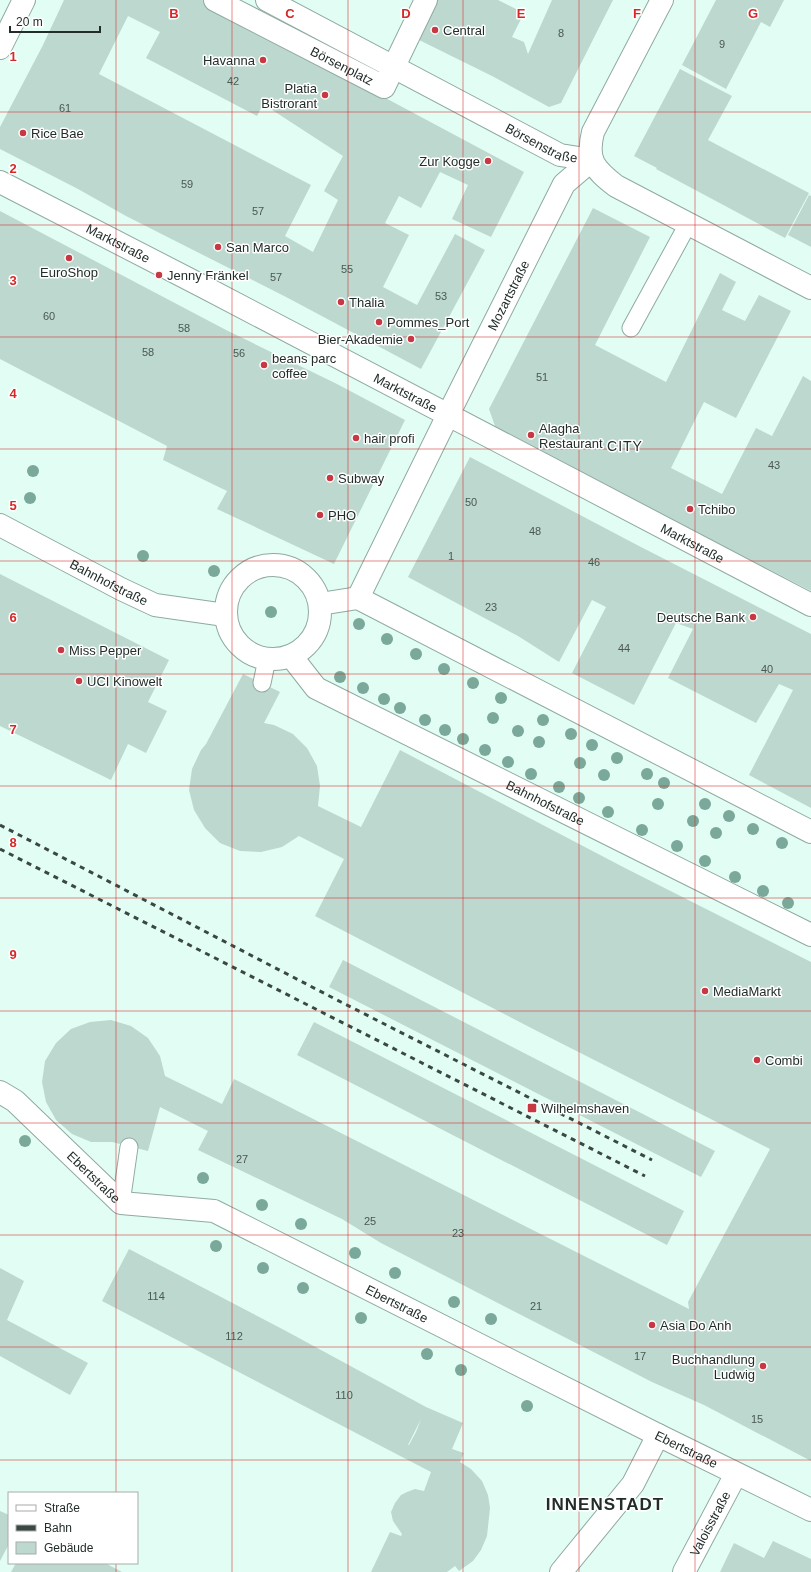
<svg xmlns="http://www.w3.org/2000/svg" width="811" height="1572" font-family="Helvetica,sans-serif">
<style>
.building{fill:#bdd8ce;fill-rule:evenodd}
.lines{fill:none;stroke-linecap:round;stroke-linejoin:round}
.lane-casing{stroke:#8faaa0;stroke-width:19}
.street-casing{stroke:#8faaa0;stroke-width:24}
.lane{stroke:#fff;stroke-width:17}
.street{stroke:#fff;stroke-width:22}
.rail{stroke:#3a4743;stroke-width:3;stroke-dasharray:5 5;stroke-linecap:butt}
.tree{fill:#7aa89a}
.grid{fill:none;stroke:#d62828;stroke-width:1;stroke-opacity:0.55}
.poi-dot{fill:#c83843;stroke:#fff;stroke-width:1.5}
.labels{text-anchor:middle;stroke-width:3;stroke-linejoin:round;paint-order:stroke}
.number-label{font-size:11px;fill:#495852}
.poi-label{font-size:13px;fill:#222d29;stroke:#fff;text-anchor:start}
.street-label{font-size:13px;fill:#222d29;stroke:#fff}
.neighbourhood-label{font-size:14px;letter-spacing:1px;fill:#222d29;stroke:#fff}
.district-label{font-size:17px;font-weight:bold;letter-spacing:1px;fill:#222d29;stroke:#fff}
.grid-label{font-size:13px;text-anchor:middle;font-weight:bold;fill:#d62828;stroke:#fff;stroke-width:3;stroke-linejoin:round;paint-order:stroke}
</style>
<rect width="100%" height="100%" fill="#e2fef4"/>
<!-- building -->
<path class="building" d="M64 0H202L524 172 491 237 452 219 468 185 440 172 421 208 399 196 385 223 409 235 383 287 417 305 455 234 485 250 421 369 288 298 126 216 78 189 0 149V127L43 45ZM128 16 160 32 146 58 257 116 263 104 343 156 324 191 338 200 313 252 285 236 311 185 99 74Z
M429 0H498L524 13 512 37 524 42 528 54 552 0H613L561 103 549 107 492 76 411 36Z
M716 0H784L770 27 761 22 726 89 682 65Z
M680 69 732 96 708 140 809 193 785 238 656 169 657 168 634 156Z
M809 195 811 196V247L788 235Z
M593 208 650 237 595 345 666 382 720 273 736 282 722 310 745 321 759 295 791 311 736 418 704 402 671 468 722 494 756 428 772 436 803 376 811 381V591L496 429 489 409Z
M0 211 228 331 335 383 405 420 334 564 217 509 227 491 163 460 167 446 0 359Z
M470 457 639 546 811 634V808L749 775 793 690 779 684 756 723 668 678 693 629 676 623 634 705 572 673 606 607 592 600 559 662 518 636 408 577Z
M0 574 169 660 148 702 167 711 146 753 128 744 111 780 0 726Z
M243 674 280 692 264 723 274 725 293 734 307 748 317 766 320 786 318 806 361 827 400 750 625 868 811 962V1461L704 1405 652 1382 381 1243 342 1219 198 1150 208 1131 160 1107 148 1151 112 1142H91L72 1134 56 1120 46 1102 42 1082 45 1061 56 1043 71 1029 90 1022 111 1020 131 1026 148 1038 160 1056 165 1076 222 1104 234 1079 689 1309 688 1302 770 1149 537 1031 315 916 344 859 299 836 282 847 261 852 240 851 220 843 205 828 194 810 189 790 192 769 201 750 206 744Z
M343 960 715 1151 701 1177 329 987Z
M314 1022 684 1211 667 1245 297 1055Z
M129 1249 286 1331 426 1407 463 1423 452 1449 464 1453 460 1462 471 1469 482 1481 488 1495 490 1508 487 1536 481 1550 473 1561 459 1571 455 1566 447 1572H371L390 1532 401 1536 402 1534 393 1521 391 1512 395 1503 401 1495 407 1492 415 1489 424 1491 431 1472 102 1301ZM421 1419 416 1432 409 1445H408Z
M0 1268 24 1281 7 1320 88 1363 70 1395 0 1356Z
M0 1511 9 1515V1544L0 1561Z
M773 1541 811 1559V1572H720L734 1543 764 1558Z
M16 1563H105L122 1572H11Z"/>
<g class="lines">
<!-- lane casing -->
<g class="lane-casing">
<path id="lane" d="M631 328 688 224
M262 683 267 659
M121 1203 129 1147"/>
</g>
<!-- street casing -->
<g class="street-casing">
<g id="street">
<path id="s1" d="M215 0 384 87 426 0"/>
<path id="s2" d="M267 0 560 155 592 160"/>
<path d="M662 0 593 132C586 160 594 169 616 186L811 288"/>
<path d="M0 48 24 0"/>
<path id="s3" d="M0 182 204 287 811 605"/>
<path id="s4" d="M0 525 121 589 155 605 225 615"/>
<circle cx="273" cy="612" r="47"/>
<path id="s5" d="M358 598 448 415 564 184 592 160"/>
<path d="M320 604 358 598 811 832"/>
<path id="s6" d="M291 656 316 688 811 935"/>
<path id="s7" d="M0 1092 15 1101 121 1203 214 1211 658 1435 811 1510"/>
<path d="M561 1572 633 1484 658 1435"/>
<path id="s8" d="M684 1572 736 1474"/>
</g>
</g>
<!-- lane -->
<use href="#lane" class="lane"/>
<!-- street -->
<use href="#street" class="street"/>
<!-- rail -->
<path class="rail" d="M0 825 341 1002 652 1160
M0 849 645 1176"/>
</g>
<!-- trees -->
<g class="tree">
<circle cx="33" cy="471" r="6"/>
<circle cx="30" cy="498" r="6"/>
<circle cx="143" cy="556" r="6"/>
<circle cx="214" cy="571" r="6"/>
<circle cx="271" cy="612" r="6"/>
<circle cx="359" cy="624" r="6"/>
<circle cx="387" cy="639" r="6"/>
<circle cx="416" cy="654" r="6"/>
<circle cx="444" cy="669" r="6"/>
<circle cx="340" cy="677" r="6"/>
<circle cx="473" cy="683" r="6"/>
<circle cx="363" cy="688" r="6"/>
<circle cx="501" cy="698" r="6"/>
<circle cx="384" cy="699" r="6"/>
<circle cx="400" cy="708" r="6"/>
<circle cx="493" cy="718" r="6"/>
<circle cx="425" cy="720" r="6"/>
<circle cx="543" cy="720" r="6"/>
<circle cx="445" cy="730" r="6"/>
<circle cx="518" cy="731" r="6"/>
<circle cx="571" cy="734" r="6"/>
<circle cx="463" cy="739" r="6"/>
<circle cx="539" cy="742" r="6"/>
<circle cx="592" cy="745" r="6"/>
<circle cx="485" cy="750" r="6"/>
<circle cx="617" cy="758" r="6"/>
<circle cx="508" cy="762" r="6"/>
<circle cx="580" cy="763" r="6"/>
<circle cx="531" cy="774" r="6"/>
<circle cx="647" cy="774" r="6"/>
<circle cx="604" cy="775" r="6"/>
<circle cx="664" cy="783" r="6"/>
<circle cx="559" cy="787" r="6"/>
<circle cx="579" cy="798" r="6"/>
<circle cx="658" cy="804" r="6"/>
<circle cx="705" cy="804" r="6"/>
<circle cx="608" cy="812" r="6"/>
<circle cx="729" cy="816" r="6"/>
<circle cx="693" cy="821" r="6"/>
<circle cx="753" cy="829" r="6"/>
<circle cx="642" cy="830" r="6"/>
<circle cx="716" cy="833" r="6"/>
<circle cx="782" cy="843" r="6"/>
<circle cx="677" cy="846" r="6"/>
<circle cx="705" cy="861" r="6"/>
<circle cx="735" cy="877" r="6"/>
<circle cx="763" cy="891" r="6"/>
<circle cx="788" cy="903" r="6"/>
<circle cx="25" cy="1141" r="6"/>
<circle cx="203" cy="1178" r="6"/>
<circle cx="262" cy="1205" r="6"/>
<circle cx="301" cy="1224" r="6"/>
<circle cx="216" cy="1246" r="6"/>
<circle cx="355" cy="1253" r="6"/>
<circle cx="263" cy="1268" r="6"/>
<circle cx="395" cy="1273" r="6"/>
<circle cx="303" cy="1288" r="6"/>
<circle cx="454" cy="1302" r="6"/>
<circle cx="361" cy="1318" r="6"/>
<circle cx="491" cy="1319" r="6"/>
<circle cx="427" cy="1354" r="6"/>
<circle cx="461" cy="1370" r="6"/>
<circle cx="527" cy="1406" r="6"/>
</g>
<!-- grid -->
<path class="grid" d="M116 0V1493M232 0V1572M348 0V1572M463 0V1572M579 0V1572M695 0V1572M0 112H811M0 225H811M0 337H811M0 449H811M0 561H811M0 674H811M0 786H811M0 898H811M0 1011H811M0 1123H811M0 1235H811M0 1347H811M0 1460H811M116 1563V1572"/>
<!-- markers -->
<g class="poi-dot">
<circle cx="435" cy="30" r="4"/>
<circle cx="263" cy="60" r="4"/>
<circle cx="325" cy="95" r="4"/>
<circle cx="23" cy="133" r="4"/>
<circle cx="488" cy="161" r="4"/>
<circle cx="218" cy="247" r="4"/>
<circle cx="69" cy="258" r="4"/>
<circle cx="159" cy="275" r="4"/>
<circle cx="341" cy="302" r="4"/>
<circle cx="379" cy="322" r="4"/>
<circle cx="411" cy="339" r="4"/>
<circle cx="264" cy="365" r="4"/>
<circle cx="531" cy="435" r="4"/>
<circle cx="356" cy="438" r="4"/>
<circle cx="330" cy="478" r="4"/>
<circle cx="690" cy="509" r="4"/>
<circle cx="320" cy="515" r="4"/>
<circle cx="753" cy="617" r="4"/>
<circle cx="61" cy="650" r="4"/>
<circle cx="79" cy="681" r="4"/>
<circle cx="705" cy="991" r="4"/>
<circle cx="757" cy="1060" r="4"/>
<rect x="527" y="1103" width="10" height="10" rx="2"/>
<circle cx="652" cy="1325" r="4"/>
<circle cx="763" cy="1366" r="4"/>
</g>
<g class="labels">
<!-- number labels -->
<g class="number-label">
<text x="561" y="37">8</text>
<text x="722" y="48">9</text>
<text x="233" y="85">42</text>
<text x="65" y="112">61</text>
<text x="187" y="188">59</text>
<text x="258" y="215">57</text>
<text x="347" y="273">55</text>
<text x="276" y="281">57</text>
<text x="441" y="300">53</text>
<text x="49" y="320">60</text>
<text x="184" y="332">58</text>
<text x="148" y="356">58</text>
<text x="239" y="357">56</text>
<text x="542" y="381">51</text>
<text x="774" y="469">43</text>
<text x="471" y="506">50</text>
<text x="535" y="535">48</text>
<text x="451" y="560">1</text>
<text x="594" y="566">46</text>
<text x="491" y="611">23</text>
<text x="624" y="652">44</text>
<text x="767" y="673">40</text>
<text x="242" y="1163">27</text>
<text x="370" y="1225">25</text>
<text x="458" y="1237">23</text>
<text x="156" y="1300">114</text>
<text x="536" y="1310">21</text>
<text x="234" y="1340">112</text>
<text x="640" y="1360">17</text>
<text x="344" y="1399">110</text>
<text x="757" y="1423">15</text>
</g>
<!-- poi labels -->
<g class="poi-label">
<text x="443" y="35">Central</text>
<text x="255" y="65" text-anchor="end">Havanna</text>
<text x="317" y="93" text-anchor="end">Platia<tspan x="317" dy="15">Bistrorant</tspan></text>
<text x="31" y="138">Rice Bae</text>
<text x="480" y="166" text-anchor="end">Zur Kogge</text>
<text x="226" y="252">San Marco</text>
<text x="69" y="277" text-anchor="middle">EuroShop</text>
<text x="167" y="280">Jenny Fränkel</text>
<text x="349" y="307">Thalia</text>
<text x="387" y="327">Pommes_Port</text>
<text x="403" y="344" text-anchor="end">Bier-Akademie</text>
<text x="272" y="363">beans parc<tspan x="272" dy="15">coffee</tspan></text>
<text x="539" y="433">Alagha<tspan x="539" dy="15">Restaurant</tspan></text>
<text x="364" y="443">hair profi</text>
<text x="338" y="483">Subway</text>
<text x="698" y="514">Tchibo</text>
<text x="328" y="520">PHO</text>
<text x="745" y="622" text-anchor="end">Deutsche Bank</text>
<text x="69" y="655">Miss Pepper</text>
<text x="87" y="686">UCI Kinowelt</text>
<text x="713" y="996">MediaMarkt</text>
<text x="765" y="1065">Combi</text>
<text x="541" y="1113">Wilhelmshaven</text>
<text x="660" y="1330">Asia Do Anh</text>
<text x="755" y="1364" text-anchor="end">Buchhandlung<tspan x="755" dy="15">Ludwig</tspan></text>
</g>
<!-- street labels -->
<g class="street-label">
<text dy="5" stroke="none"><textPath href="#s1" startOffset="143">Börsenplatz</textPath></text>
<text dy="5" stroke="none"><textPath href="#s2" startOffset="310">Börsenstraße</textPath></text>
<text dy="5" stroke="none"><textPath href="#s3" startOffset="133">Marktstraße</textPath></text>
<text dy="5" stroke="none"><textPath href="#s5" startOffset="338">Mozartstraße</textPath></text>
<text dy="5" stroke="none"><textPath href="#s3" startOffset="457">Marktstraße</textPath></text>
<text dy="5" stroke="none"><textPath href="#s3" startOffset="781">Marktstraße</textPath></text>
<text dy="5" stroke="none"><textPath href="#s4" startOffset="123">Bahnhofstraße</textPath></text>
<text dy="5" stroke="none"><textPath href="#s6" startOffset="297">Bahnhofstraße</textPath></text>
<text dy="5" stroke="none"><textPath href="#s7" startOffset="127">Ebertstraße</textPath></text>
<text dy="5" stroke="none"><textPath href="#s7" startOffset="463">Ebertstraße</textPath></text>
<text dy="5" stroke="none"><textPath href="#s7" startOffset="787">Ebertstraße</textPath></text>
<text dy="5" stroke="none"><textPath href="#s8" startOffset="55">Valoisstraße</textPath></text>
</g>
<!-- neighbourhood labels -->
<g class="neighbourhood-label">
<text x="625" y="451">CITY</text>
</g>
<!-- district labels -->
<g class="district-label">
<text x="605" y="1510">INNENSTADT</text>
</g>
</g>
<g class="grid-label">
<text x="174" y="18">B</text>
<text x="290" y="18">C</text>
<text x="406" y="18">D</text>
<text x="521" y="18">E</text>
<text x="637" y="18">F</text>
<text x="753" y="18">G</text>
<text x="13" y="61">1</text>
<text x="13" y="173">2</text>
<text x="13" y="285">3</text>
<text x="13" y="398">4</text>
<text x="13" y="510">5</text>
<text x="13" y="622">6</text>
<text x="13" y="734">7</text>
<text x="13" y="847">8</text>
<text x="13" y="959">9</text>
</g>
<!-- legend -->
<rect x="8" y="1492" width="130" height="72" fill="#ffffff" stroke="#a7aba9"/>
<rect x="16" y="1505" width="20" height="6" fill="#ffffff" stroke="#a7aba9"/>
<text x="44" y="1512" font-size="12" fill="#222d29">Straße</text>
<rect x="16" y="1525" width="20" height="6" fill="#3a4743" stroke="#a7aba9"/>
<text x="44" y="1532" font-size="12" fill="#222d29">Bahn</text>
<rect x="16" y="1542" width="20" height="12" fill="#bdd8ce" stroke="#a7aba9"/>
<text x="44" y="1552" font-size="12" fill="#222d29">Gebäude</text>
<!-- scale -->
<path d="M10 26v6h90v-6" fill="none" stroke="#222d29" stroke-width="2"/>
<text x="16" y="26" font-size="12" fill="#222d29" stroke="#ffffff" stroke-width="3" paint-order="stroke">20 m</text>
</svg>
